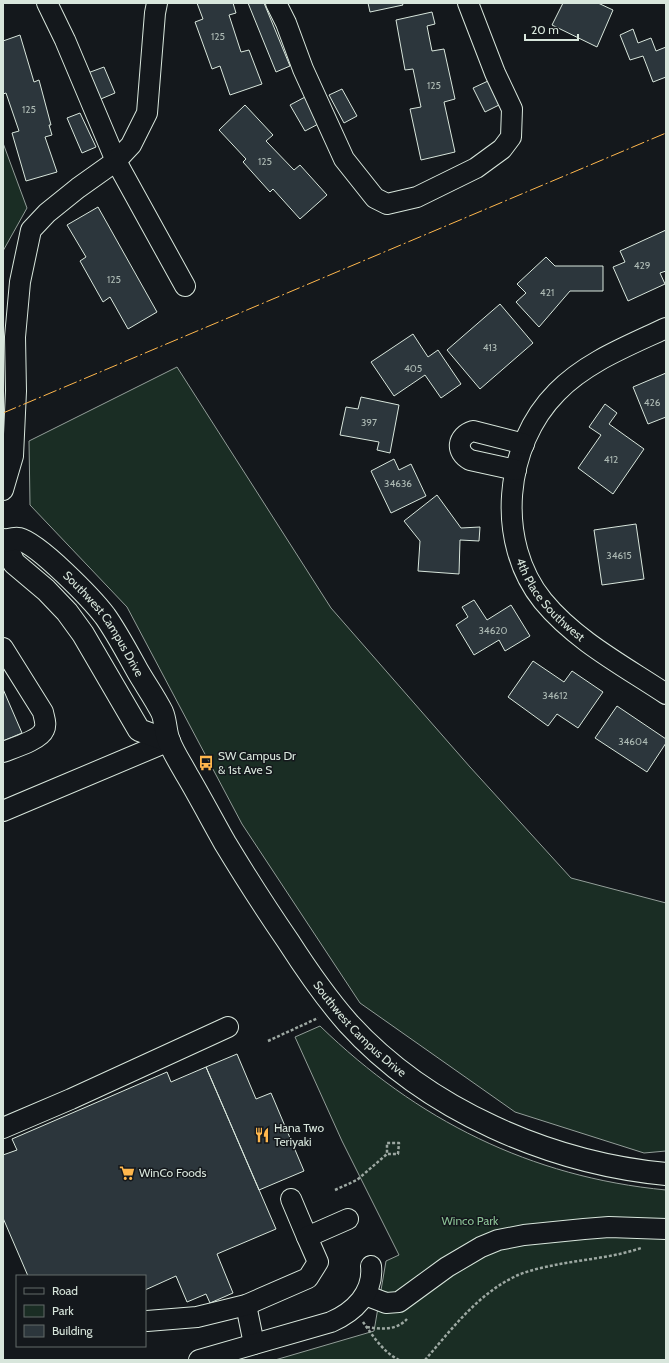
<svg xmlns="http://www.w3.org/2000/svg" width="669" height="1363" font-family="Cabin,sans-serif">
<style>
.green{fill:#1a2d24;stroke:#939e99}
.building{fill:#2c363c;stroke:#d8e6dc}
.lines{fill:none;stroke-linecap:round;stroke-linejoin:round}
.minor-casing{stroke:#d8e6dc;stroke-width:22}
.major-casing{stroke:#d8e6dc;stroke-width:24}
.path{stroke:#9da8a2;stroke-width:2.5;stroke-dasharray:3 2;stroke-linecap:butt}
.minor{stroke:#14181c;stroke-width:20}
.major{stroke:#14181c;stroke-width:22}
.power{stroke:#ffb74d;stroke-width:1;stroke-dasharray:14 3 2 3;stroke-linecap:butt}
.labels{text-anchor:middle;stroke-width:3;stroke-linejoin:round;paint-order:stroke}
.number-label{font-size:10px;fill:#adbab4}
.street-label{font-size:12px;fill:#d8e6dc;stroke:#14181c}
.poi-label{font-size:12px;fill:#d8e6dc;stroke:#14181c;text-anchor:start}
.park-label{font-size:12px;fill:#8ac095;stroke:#14181c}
</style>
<rect width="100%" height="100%" fill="#14181c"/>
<!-- green -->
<path class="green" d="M3 143 27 208 3 251Z
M177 367 331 608 470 767 571 878 666 903V1151L644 1153 515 1112 360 1003 242 824 127 607 30 505 29 441Z
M320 1026C417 1120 530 1177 666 1190V1360H275L374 1331 386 1261 399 1255 342 1141 295 1037Z"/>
<!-- building -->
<path class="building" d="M197 3H233L236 13 229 15 241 52 249 50 262 84 230 95 220 66 212 69 195 22 203 19Z
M248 3H264L290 66 276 72Z
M368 3H402L403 5 370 12Z
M563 3H598L613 10 597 47 552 25Z
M432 12 435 24 427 26 432 51 444 49 455 99 444 102 455 152 421 160 410 109 421 107 413 69 405 70 396 20Z
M633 29 638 43 651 38 656 51 666 47V77L653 82 643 56 630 60 620 35Z
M20 35 34 82 39 80 51 125H49L52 135 45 137 57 172 26 181 12 133 19 131 6 93 3 94V41Z
M104 67 115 93 96 101 85 74Z
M488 81 499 105 485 112 473 88Z
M342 89 357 116 344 123 329 95Z
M307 96 322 122 305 131 290 105Z
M245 105 273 135 266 141 294 170 300 165 327 195 300 219 273 189 270 192 243 162 246 159 219 130Z
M80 113 96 147 82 153 67 118Z
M98 207 157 312 128 329 110 297 103 302 80 261 86 257 67 225Z
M666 230V271L660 273 665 284 628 301 613 267 625 262 620 251Z
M546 257 555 266H603V291H570L539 327 516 302 526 293 517 284Z
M500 304 533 343 480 389 447 350Z
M413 334 428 357 438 350 461 384 441 398 425 375 394 396 371 362Z
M666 373V417L648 424 633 387Z
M361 397 399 405 390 453 377 450 379 442 340 435 346 407 358 409Z
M605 404 617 413 609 424 644 449 613 494 578 468 601 435 589 427Z
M394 459 399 470 411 464 426 496 391 513 371 471Z
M437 495 461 528 480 527 479 541 460 540 459 574 418 571 420 541 404 521Z
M636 524 644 579 602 585 594 530Z
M474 600 487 620 511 605 530 636 505 651 499 640 474 655 456 625 468 617 462 607Z
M533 661 564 682 572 671 603 692 578 728 557 714 548 726 508 697Z
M3 689 22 733 3 741Z
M617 706 666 739V743L647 772 595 738Z
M237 1054 256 1099 271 1093 304 1171 259 1190 206 1067Z
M206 1067 276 1229 217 1254 233 1293 210 1303 206 1294 187 1302 176 1276 145 1290V1276H28L3 1218V1155L17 1150 12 1139 167 1072 171 1082Z"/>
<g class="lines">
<!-- minor casing -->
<g class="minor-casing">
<g id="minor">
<path d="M47 3 65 40 116 161 185 286"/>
<path d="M276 3 286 23 303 69 344 159 375 198 387 204 417 197 476 168 502 149 511 137 512 109 495 73 468 3"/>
<path id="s1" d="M666 328C628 346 586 362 557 392 504 445 495 542 543 601 576 641 624 666 666 694"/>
<path d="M516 470 470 460C455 452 457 436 473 431L524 444"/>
<path d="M3 490 13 456 16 391 15 337 20 282 31 230 47 213 78 188 116 161 131 145 147 113 155 13 157 3"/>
<path d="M3 648 43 712C44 718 47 724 44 730 40 740 13 748 3 752"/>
<path d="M3 811 169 741"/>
<path d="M3 1128 71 1099 228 1027"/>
<path d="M291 1199 307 1237"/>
<path d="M365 1295 386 1303 399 1302 447 1267 481 1247 498 1240 524 1235 584 1229 609 1227 666 1229"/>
<path d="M246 1305 254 1344"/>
<path d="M147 1321 197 1317 246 1305 308 1278 318 1262 307 1237 348 1219"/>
<path d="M199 1360 331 1322C354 1312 374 1293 371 1266"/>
</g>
</g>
<!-- major casing -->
<g class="major-casing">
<g id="major">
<path d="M3 540 14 563 46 590 67 612 83 634 139 730 169 741"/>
<path id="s2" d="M4 541C9 540 14 538 19 539 39 544 92 599 105 616 117 633 127 652 137 670 145 684 155 698 162 712 166 721 165 732 169 741 173 752 181 764 187 775 200 797 212 820 225 843 245 876 266 909 288 941 306 969 326 998 348 1023 427 1110 550 1163 666 1174"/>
</g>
</g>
<!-- path -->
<path class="path" d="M268 1041 318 1018
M335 1190 357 1180 387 1154V1143H399L398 1154H387
M363 1322C373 1336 383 1352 399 1360
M367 1327C381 1329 396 1331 407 1319
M425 1360C451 1330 477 1295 514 1277 528 1270 545 1267 560 1264 587 1259 615 1257 641 1248"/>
<!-- minor -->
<use href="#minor" class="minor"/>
<!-- major -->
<use href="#major" class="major"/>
<!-- power -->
<path class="power" d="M3 413 666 133"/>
</g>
<!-- icons -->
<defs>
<g id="bus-bare" transform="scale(1.2)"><path d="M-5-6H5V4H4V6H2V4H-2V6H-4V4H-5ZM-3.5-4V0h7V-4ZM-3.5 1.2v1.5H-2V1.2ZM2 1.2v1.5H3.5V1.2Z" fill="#ffb74d" stroke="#14181c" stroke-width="2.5" paint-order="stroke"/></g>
<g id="restaurant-bare" transform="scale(1.2)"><path d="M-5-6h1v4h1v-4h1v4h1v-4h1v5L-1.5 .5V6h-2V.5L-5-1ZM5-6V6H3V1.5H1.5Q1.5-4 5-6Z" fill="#ffb74d" stroke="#14181c" stroke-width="2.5" paint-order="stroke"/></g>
<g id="supermarket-bare" transform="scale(1.2)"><path d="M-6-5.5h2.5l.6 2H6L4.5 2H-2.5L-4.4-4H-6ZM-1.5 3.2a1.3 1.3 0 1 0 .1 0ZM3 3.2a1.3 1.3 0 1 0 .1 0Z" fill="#ffb74d" stroke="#14181c" stroke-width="2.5" paint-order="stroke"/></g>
</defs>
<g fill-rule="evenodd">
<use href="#bus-bare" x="206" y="763"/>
<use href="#restaurant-bare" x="262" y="1135"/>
<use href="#supermarket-bare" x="127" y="1173"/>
</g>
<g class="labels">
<!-- number labels -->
<g class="number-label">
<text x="218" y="40">125</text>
<text x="434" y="89">125</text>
<text x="29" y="113">125</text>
<text x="265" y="165">125</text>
<text x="642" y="269">429</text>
<text x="114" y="283">125</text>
<text x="547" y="296">421</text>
<text x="490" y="351">413</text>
<text x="413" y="372">405</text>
<text x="652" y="406">426</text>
<text x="369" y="426">397</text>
<text x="611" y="463">412</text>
<text x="398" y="487">34636</text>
<text x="619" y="559">34615</text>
<text x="493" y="634">34620</text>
<text x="555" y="699">34612</text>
<text x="633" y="745">34604</text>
</g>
<!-- street labels -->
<g class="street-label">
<text dy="4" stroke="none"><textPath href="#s1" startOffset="358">4th Place Southwest</textPath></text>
<text dy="4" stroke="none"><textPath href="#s2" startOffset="137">Southwest Campus Drive</textPath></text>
<text dy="4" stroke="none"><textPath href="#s2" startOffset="620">Southwest Campus Drive</textPath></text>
</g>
<!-- poi labels -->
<g class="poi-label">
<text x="218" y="760">SW Campus Dr<tspan x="218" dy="14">&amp; 1st Ave S</tspan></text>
<text x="274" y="1132">Hana Two<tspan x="274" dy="14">Teriyaki</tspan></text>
<text x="139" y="1177">WinCo Foods</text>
</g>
<!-- park labels -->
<g class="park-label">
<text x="470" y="1225">Winco Park</text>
</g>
</g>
<!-- border -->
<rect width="669" height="1363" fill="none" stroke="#d8e6dc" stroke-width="8"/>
<!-- legend -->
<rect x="16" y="1275" width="130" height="72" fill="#14181c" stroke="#626a69"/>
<rect x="24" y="1288" width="20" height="6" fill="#14181c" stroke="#626a69"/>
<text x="52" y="1295" font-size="12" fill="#d8e6dc">Road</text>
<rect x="24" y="1305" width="20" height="12" fill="#1a2d24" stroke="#626a69"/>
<text x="52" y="1315" font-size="12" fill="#d8e6dc">Park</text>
<rect x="24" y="1325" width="20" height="12" fill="#2c363c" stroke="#626a69"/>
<text x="52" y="1335" font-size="12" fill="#d8e6dc">Building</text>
<!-- scale -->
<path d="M525 34v6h53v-6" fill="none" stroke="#d8e6dc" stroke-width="2"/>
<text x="531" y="34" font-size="12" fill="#d8e6dc" stroke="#14181c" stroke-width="3" paint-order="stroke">20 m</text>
</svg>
